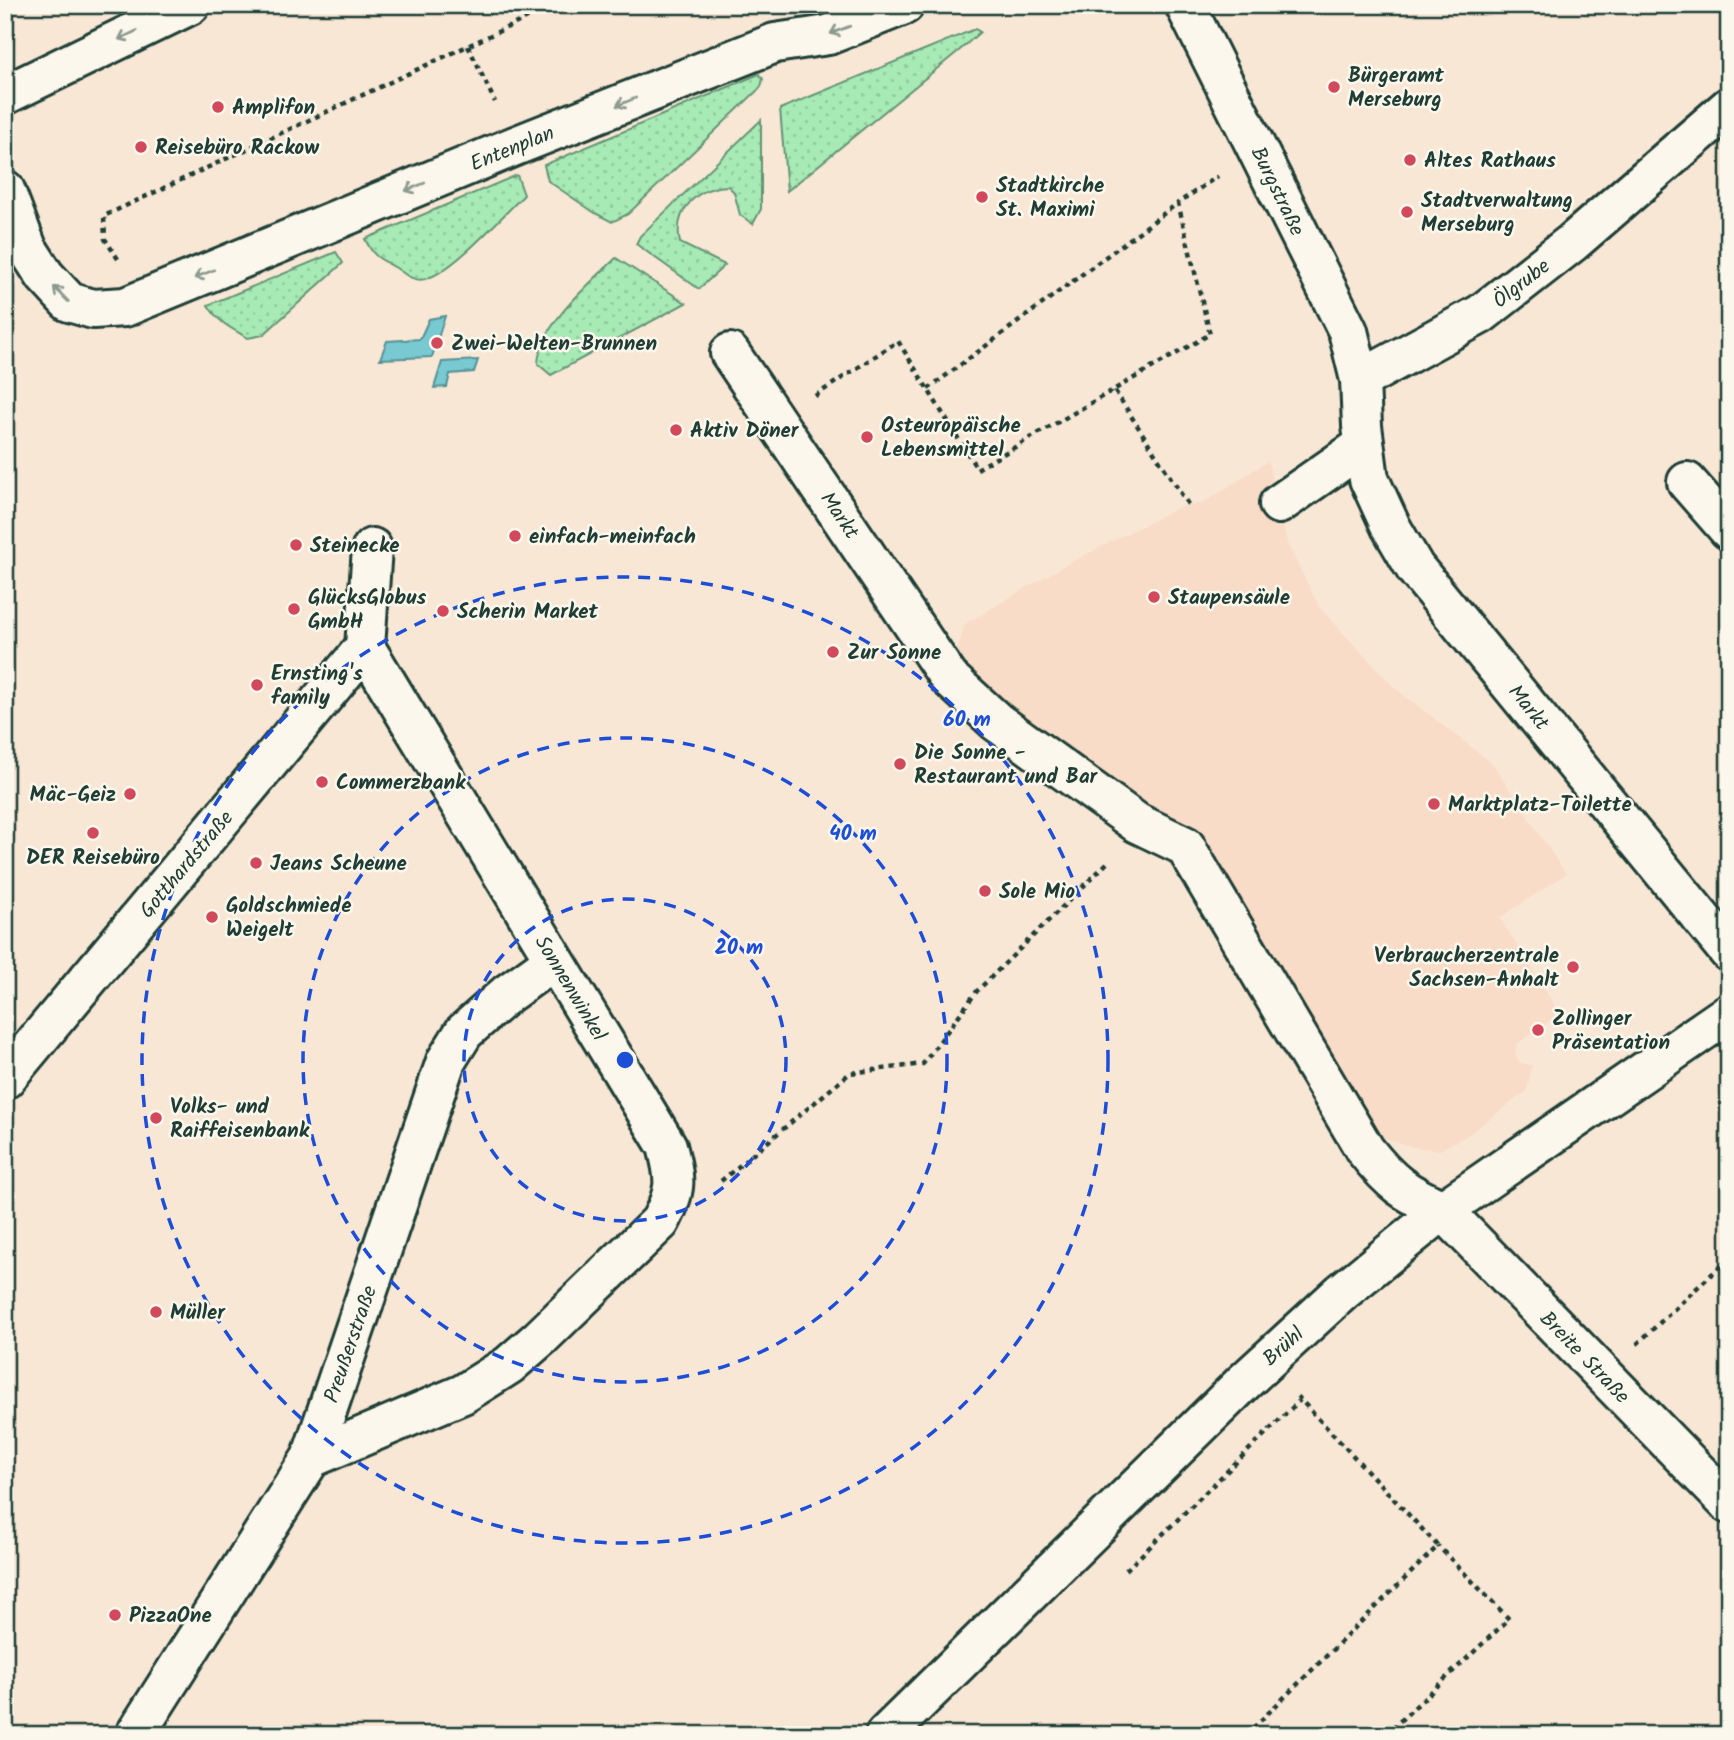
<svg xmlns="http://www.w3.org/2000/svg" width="1734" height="1740" font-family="Kalam,sans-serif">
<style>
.built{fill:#f8dcc7}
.grass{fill:url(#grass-dots);stroke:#639474;stroke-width:2}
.water{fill:#78c9d1;stroke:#549192;stroke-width:2}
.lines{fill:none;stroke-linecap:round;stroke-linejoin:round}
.minor-casing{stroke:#1f3d34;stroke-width:44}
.path{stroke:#1f3d34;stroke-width:4.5;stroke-dasharray:5 5;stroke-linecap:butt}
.minor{stroke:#fbf7ec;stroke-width:38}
.oneway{stroke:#8d9a90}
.ring{fill:none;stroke:#1d4ed8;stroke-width:3.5;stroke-dasharray:12 9}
.poi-dot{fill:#d1495b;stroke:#fbf7ec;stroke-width:2.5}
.labels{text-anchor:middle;stroke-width:5;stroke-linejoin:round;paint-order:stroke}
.poi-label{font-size:21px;font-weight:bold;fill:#1f3d34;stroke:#fbf7ec;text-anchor:start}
.street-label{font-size:21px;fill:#1f3d34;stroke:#fbf7ec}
.centre{fill:#1d4ed8;stroke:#fbf7ec;stroke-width:3.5}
.ring-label{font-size:21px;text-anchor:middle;font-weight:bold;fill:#1d4ed8;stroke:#fbf7ec;stroke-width:5;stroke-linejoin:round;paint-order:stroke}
</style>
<defs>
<pattern id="grass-dots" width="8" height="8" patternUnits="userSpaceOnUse" patternTransform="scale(1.75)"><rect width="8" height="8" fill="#a7eab5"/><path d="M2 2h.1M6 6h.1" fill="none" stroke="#8fca9c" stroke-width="1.8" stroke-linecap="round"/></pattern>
</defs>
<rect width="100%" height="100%" fill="#f9e7d6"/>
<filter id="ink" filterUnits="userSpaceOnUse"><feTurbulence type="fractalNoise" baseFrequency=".0143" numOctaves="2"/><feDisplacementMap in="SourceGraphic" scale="14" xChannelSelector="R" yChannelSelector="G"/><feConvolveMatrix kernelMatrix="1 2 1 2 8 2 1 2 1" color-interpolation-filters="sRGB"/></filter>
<g filter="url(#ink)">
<!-- built -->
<path class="built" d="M1268 461 1287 543 1320 608 1396 689 1493 764 1566 874 1500 918 1560 1014 1517 1044 1515 1053 1520 1063 1532 1065 1527 1091 1468 1135 1440 1150 1413 1147 1387 1139 1365 1150 1185 846 949 678 965 624 1065 565 1177 508 1203 503Z"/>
<!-- grass -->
<path class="grass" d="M975 29 980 32 961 49 787 191 780 109Z
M759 74 763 79 761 87 628 214 612 222 595 213 548 181 544 165Z
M761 120V209L753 224 740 215 734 192 728 186C696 187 673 211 680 243L725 265 699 289 636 244 640 236Z
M517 175 524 195C503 215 452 273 425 279 413 282 405 274 396 268 378 257 375 259 365 239Z
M336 252 343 263 263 335 248 338C230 328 219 323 208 305Z
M616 258 686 303 551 375 538 364C540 324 589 285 616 258Z"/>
<!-- water -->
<path class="water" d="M445 316 432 357 380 359 387 341 420 339 429 319Z
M478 360 474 372 450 374 447 387 434 388 442 362Z"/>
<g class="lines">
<!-- minor casing -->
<g class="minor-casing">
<path id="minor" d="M1185 5 1348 331 1360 380 1362 426 1369 479 1391 527 1415 568 1729 952
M5 95 190 5
M5 190 27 248 45 276 69 302 93 309 125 307 515 146 775 43 828 35 904 5
M730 353 949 678 997 722 1137 823 1185 846 1365 1150C1391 1183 1405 1193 1443 1210L1729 1504
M1360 380 1481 314 1573 242 1729 107
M1687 482 1729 530
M1279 504 1364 445
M365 647 372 548
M5 1079 365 647
M311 1458 463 1394 509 1365 540 1338 660 1222C677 1190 676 1180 667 1146L365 647
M135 1735 311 1458 446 1061 464 1032 507 994 553 961
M885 1735 1244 1382 1342 1292 1443 1210 1729 1013"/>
</g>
<!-- path -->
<path class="path" d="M468 46 495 102
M118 259 105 239 104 216 555 5
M928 389 1178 203
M1115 391 1189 506
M815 396 898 341 977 469 1210 334 1178 203 1218 176
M721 1181 850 1073 923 1064 977 991 1108 862
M1637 1344 1729 1258
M1126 1570 1300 1400
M1246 1735 1438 1546 1297 1396
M1385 1735 1509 1619 1438 1546"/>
<!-- minor -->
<use href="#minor" class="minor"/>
</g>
<!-- one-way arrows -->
<defs><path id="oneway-shaft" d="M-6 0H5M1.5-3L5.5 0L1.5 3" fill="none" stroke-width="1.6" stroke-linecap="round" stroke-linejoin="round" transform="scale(1.75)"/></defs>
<g class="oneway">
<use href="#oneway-shaft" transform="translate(840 30) rotate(159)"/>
<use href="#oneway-shaft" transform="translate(128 35) rotate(154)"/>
<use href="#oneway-shaft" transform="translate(626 102) rotate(158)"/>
<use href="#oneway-shaft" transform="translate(415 187) rotate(158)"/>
<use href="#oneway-shaft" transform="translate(204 274) rotate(158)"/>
<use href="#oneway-shaft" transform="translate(61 294) rotate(-134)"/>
</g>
</g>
<!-- distance rings -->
<g class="ring">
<circle cx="625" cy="1060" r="161"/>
<circle cx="625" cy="1060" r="322"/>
<circle cx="625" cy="1060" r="483"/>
</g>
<!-- markers -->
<g class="poi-dot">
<circle cx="1334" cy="87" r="7"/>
<circle cx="218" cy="107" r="7"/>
<circle cx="141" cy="147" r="7"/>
<circle cx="1410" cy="160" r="7"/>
<circle cx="982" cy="197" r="7"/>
<circle cx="1407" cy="212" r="7"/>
<circle cx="437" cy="343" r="7"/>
<circle cx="676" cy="430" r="7"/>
<circle cx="867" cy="437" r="7"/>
<circle cx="515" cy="536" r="7"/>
<circle cx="296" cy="545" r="7"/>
<circle cx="1154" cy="597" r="7"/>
<circle cx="294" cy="609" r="7"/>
<circle cx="443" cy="611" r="7"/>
<circle cx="833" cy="652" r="7"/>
<circle cx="257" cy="685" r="7"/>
<circle cx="900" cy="764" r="7"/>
<circle cx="322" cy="782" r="7"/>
<circle cx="130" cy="794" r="7"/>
<circle cx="1434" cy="804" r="7"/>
<circle cx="93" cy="833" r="7"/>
<circle cx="256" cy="863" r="7"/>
<circle cx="985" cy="891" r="7"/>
<circle cx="212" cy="917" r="7"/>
<circle cx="1573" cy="967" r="7"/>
<circle cx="1538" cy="1030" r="7"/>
<circle cx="156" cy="1118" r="7"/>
<circle cx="156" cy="1312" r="7"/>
<circle cx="115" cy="1615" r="7"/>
</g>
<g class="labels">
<!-- poi labels -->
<g class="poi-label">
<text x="1348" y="82">Bürgeramt<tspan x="1348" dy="24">Merseburg</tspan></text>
<text x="232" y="114">Amplifon</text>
<text x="155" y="154">Reisebüro Rackow</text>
<text x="1424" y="167">Altes Rathaus</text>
<text x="996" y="192">Stadtkirche<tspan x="996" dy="24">St. Maximi</tspan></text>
<text x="1421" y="207">Stadtverwaltung<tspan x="1421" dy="24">Merseburg</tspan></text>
<text x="451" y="350">Zwei-Welten-Brunnen</text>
<text x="881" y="432">Osteuropäische<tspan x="881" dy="24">Lebensmittel</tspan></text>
<text x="690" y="437">Aktiv Döner</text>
<text x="529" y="543">einfach-meinfach</text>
<text x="310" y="552">Steinecke</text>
<text x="308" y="604">GlücksGlobus<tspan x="308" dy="24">GmbH</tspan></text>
<text x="1168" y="604">Staupensäule</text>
<text x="457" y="618">Scherin Market</text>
<text x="847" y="659">Zur Sonne</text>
<text x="271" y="680">Ernsting's<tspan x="271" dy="24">family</tspan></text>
<text x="914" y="759">Die Sonne -<tspan x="914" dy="24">Restaurant und Bar</tspan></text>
<text x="336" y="789">Commerzbank</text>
<text x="116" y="801" text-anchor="end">Mäc-Geiz</text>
<text x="1448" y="811">Marktplatz-Toilette</text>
<text x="93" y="864" text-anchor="middle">DER Reisebüro</text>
<text x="270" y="870">Jeans Scheune</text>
<text x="999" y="898">Sole Mio</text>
<text x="226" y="912">Goldschmiede<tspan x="226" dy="24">Weigelt</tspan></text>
<text x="1559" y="962" text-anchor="end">Verbraucherzentrale<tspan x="1559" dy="24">Sachsen-Anhalt</tspan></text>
<text x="1552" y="1025">Zollinger<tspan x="1552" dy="24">Präsentation</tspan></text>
<text x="170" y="1113">Volks- und<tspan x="170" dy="24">Raiffeisenbank</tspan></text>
<text x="170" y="1319">Müller</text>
<text x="129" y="1622">PizzaOne</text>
</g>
<!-- street labels -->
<g class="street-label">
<text transform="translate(512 148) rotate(-22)" y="7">Entenplan</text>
<text transform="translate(1278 191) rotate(64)" y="7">Burgstraße</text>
<text transform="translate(1521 283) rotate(-38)" y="7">Ölgrube</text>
<text transform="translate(840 515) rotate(56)" y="7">Markt</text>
<text transform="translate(1529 707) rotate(51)" y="7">Markt</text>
<text transform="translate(186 864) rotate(-50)" y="7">Gotthardstraße</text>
<text transform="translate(571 988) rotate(59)" y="7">Sonnenwinkel</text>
<text transform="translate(350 1344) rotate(-71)" y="7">Preußerstraße</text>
<text transform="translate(1283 1346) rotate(-42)" y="7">Brühl</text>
<text transform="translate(1585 1357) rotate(46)" y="7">Breite Straße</text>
</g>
</g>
<circle cx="625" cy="1060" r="10" class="centre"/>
<g class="ring-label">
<text x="967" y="726">60 m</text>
<text x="853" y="840">40 m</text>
<text x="739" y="954">20 m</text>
</g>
<!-- margin -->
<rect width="1734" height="1740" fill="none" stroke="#fbf7ec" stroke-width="28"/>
<rect x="14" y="14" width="1706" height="1712" fill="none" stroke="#1f3d34" stroke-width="2.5" filter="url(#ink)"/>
</svg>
